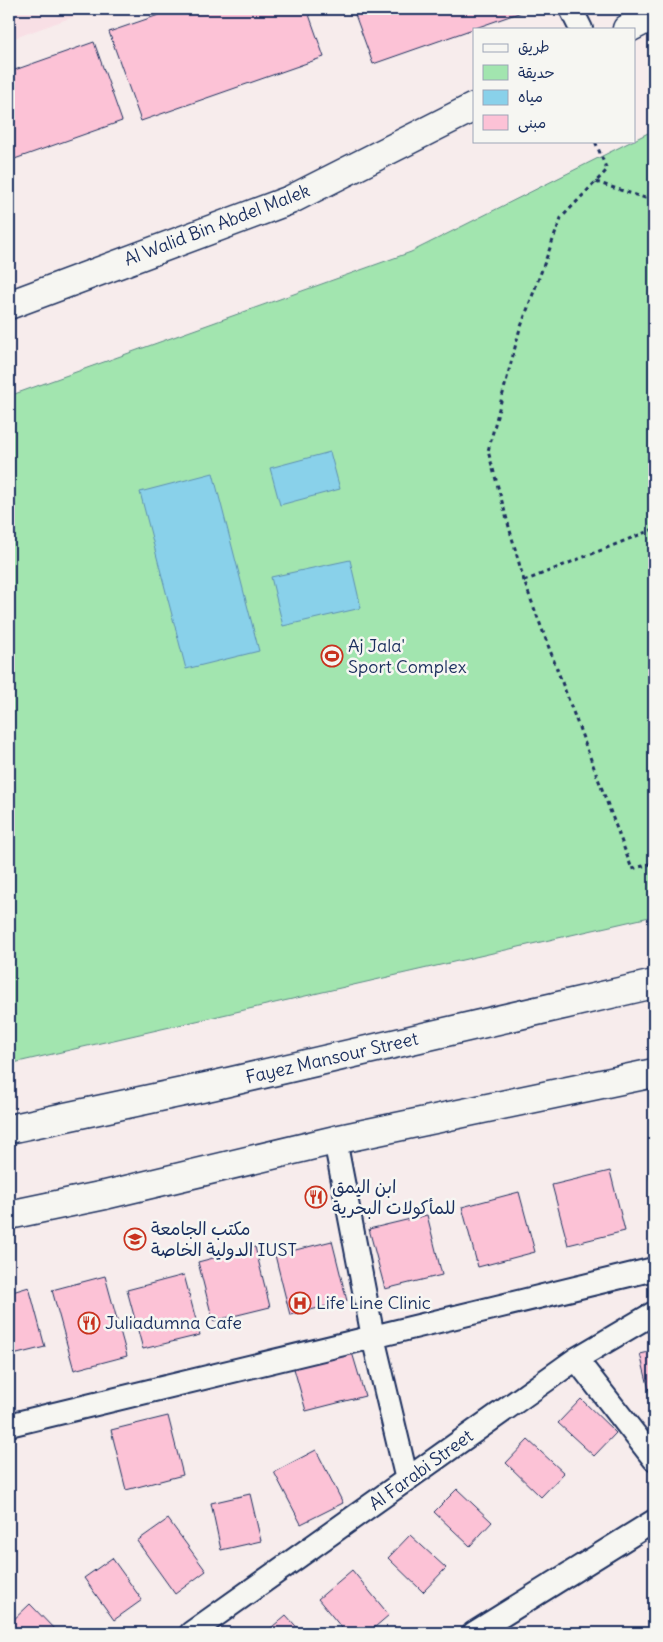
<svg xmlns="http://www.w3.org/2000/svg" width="663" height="1642" font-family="Delius,'Playpen Sans Arabic',sans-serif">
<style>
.built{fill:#f8dfe5}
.green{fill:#a2e5af;stroke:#5e8a86}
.water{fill:#89d1ea;stroke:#5d90b2}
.building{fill:#fcc2d6;stroke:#1b2f5e}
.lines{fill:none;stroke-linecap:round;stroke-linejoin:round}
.street-casing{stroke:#1b2f5e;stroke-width:26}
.secondary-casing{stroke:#1b2f5e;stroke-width:31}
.highway-casing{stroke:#1b2f5e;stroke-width:31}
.path{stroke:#1b2f5e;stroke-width:3;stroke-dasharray:4 4;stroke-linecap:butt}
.street{stroke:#f6f6f2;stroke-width:22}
.secondary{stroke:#f6f6f2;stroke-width:28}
.highway{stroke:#f6f6f2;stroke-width:28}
.labels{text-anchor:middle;stroke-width:5;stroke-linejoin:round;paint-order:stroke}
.street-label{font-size:18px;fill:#1b2f5e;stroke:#f6f6f2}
.poi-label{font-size:18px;fill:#1b2f5e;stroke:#f6f6f2;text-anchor:start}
</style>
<rect width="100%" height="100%" fill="#f7ecec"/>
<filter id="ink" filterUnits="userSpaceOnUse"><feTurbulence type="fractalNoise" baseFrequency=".02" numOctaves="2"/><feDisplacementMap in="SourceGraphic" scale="10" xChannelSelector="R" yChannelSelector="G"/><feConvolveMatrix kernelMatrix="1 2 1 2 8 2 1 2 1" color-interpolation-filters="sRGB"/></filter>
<g filter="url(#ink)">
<!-- built -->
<path class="built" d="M9 9H95L9 40Z"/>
<!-- green -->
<path class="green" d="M654 130V916L9 1064V396L411 252Z"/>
<!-- water -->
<path class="water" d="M330 452 340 489 280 505 270 468Z
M213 473 259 651 186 669 140 492Z
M350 560 361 608 283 626 271 577Z"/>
<!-- building -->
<path class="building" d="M176 9H307L324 57 141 121 109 32Z
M353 9H530L373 64Z
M94 42 122 121 9 161V72Z
M610 1171 625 1231 568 1245 552 1185Z
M654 1174V1197L649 1175Z
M519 1192 535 1252 478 1267 462 1207Z
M427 1215 442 1275 385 1289 369 1229Z
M332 1241 347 1301 290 1315 275 1255Z
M255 1247 270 1307 213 1321 198 1262Z
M184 1275 200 1335 143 1349 127 1290Z
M105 1276 127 1356 74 1370 52 1290Z
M29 1287 45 1347 9 1356V1293Z
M351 1349 365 1396 306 1411 293 1365Z
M654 1351V1409L640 1354Z
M581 1399 616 1433 594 1456 558 1423Z
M168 1416 183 1475 126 1490 111 1430Z
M528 1440 564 1473 541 1497 506 1463Z
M316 1450 343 1503 301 1524 274 1472Z
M457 1489 492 1522 470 1546 434 1512Z
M250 1494 261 1541 221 1550 211 1503Z
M168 1519 206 1571 175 1594 137 1541Z
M410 1535 446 1568 423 1592 388 1558Z
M112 1558 142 1600 114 1620 84 1578Z
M352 1570 389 1615 368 1633H346L318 1599Z
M30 1604 58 1633H9V1624Z
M286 1615 302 1633H265Z"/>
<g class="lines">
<!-- street casing -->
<g class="street-casing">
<path id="street" d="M571 9 581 29
M335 1140 373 1337 407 1480
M576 1359 654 1459
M9 1425 654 1269
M191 1633 576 1359 654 1313
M474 1633 654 1521"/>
</g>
<!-- secondary casing -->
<g class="secondary-casing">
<path id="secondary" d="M627 29 654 15
M9 305 290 200 474 107"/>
</g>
<!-- highway casing -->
<g class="highway-casing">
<path id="highway" d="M9 1129 211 1086 654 984
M9 1215 105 1195 335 1140 654 1073"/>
</g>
<!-- path -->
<path class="path" d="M596 182 654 201
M654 529 524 581 632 869 654 863
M524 581 488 451 519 332 561 218 607 170 595 141"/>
<!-- street -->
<use href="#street" class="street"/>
<!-- secondary -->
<use href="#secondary" class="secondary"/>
<!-- highway -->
<use href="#highway" class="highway"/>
</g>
</g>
<!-- icons -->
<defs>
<g id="stadium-ring" transform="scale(1.125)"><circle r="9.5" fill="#f6f6f2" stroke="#c8321e" stroke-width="1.5"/><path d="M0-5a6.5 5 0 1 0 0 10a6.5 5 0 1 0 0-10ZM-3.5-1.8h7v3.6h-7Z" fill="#c8321e"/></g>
<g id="restaurant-ring" transform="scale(1.125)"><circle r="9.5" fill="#f6f6f2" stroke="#c8321e" stroke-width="1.5"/><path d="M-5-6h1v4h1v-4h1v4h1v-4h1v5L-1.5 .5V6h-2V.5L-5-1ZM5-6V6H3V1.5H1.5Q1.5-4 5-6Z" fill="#c8321e"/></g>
<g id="university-ring" transform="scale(1.125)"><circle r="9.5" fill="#f6f6f2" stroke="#c8321e" stroke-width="1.5"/><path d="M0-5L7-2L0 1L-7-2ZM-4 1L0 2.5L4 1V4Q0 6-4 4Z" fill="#c8321e"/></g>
<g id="hospital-ring" transform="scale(1.125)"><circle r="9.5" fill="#f6f6f2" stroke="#c8321e" stroke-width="1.5"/><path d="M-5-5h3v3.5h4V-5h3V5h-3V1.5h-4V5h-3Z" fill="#c8321e"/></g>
</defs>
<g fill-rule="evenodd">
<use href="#stadium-ring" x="332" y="656"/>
<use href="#restaurant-ring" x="316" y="1197"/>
<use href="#university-ring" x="135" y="1239"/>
<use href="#hospital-ring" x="300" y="1303"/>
<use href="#restaurant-ring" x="89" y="1323"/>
</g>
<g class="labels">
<!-- street labels -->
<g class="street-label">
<text transform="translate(217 225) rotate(-21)" y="6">Al Walid Bin Abdel Malek</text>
<text transform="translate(332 1058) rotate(-13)" y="6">Fayez Mansour Street</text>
<text transform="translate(421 1470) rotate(-36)" y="6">Al Farabi Street</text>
</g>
<!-- poi labels -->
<g class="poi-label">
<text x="348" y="652">Aj Jala'<tspan x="348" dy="21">Sport Complex</tspan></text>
<text x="332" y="1193">ابن اليمق<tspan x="332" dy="21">للمأكولات البحرية</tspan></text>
<text x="151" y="1235">مكتب الجامعة<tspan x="151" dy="21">الدولية الخاصة IUST</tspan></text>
<text x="316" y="1309">Life Line Clinic</text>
<text x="105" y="1329">Juliadumna Cafe</text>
</g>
</g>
<!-- margin -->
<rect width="663" height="1642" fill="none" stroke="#f6f6f2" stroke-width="30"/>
<rect x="15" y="15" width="633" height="1612" fill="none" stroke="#1b2f5e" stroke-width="2" filter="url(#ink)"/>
<!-- legend -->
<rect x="473" y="28" width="162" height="115" fill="#f6f6f2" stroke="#9ea6b7"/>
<rect x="483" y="44" width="25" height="8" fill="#f6f6f2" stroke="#9ea6b7"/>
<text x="518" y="52" font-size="15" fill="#1b2f5e">طريق</text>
<rect x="483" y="65" width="25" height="15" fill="#a2e5af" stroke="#9ea6b7"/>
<text x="518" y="78" font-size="15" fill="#1b2f5e">حديقة</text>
<rect x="483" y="90" width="25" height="15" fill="#89d1ea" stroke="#9ea6b7"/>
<text x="518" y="102" font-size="15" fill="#1b2f5e">مياه</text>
<rect x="483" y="115" width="25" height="15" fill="#fcc2d6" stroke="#9ea6b7"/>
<text x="518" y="128" font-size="15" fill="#1b2f5e">مبنى</text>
</svg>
